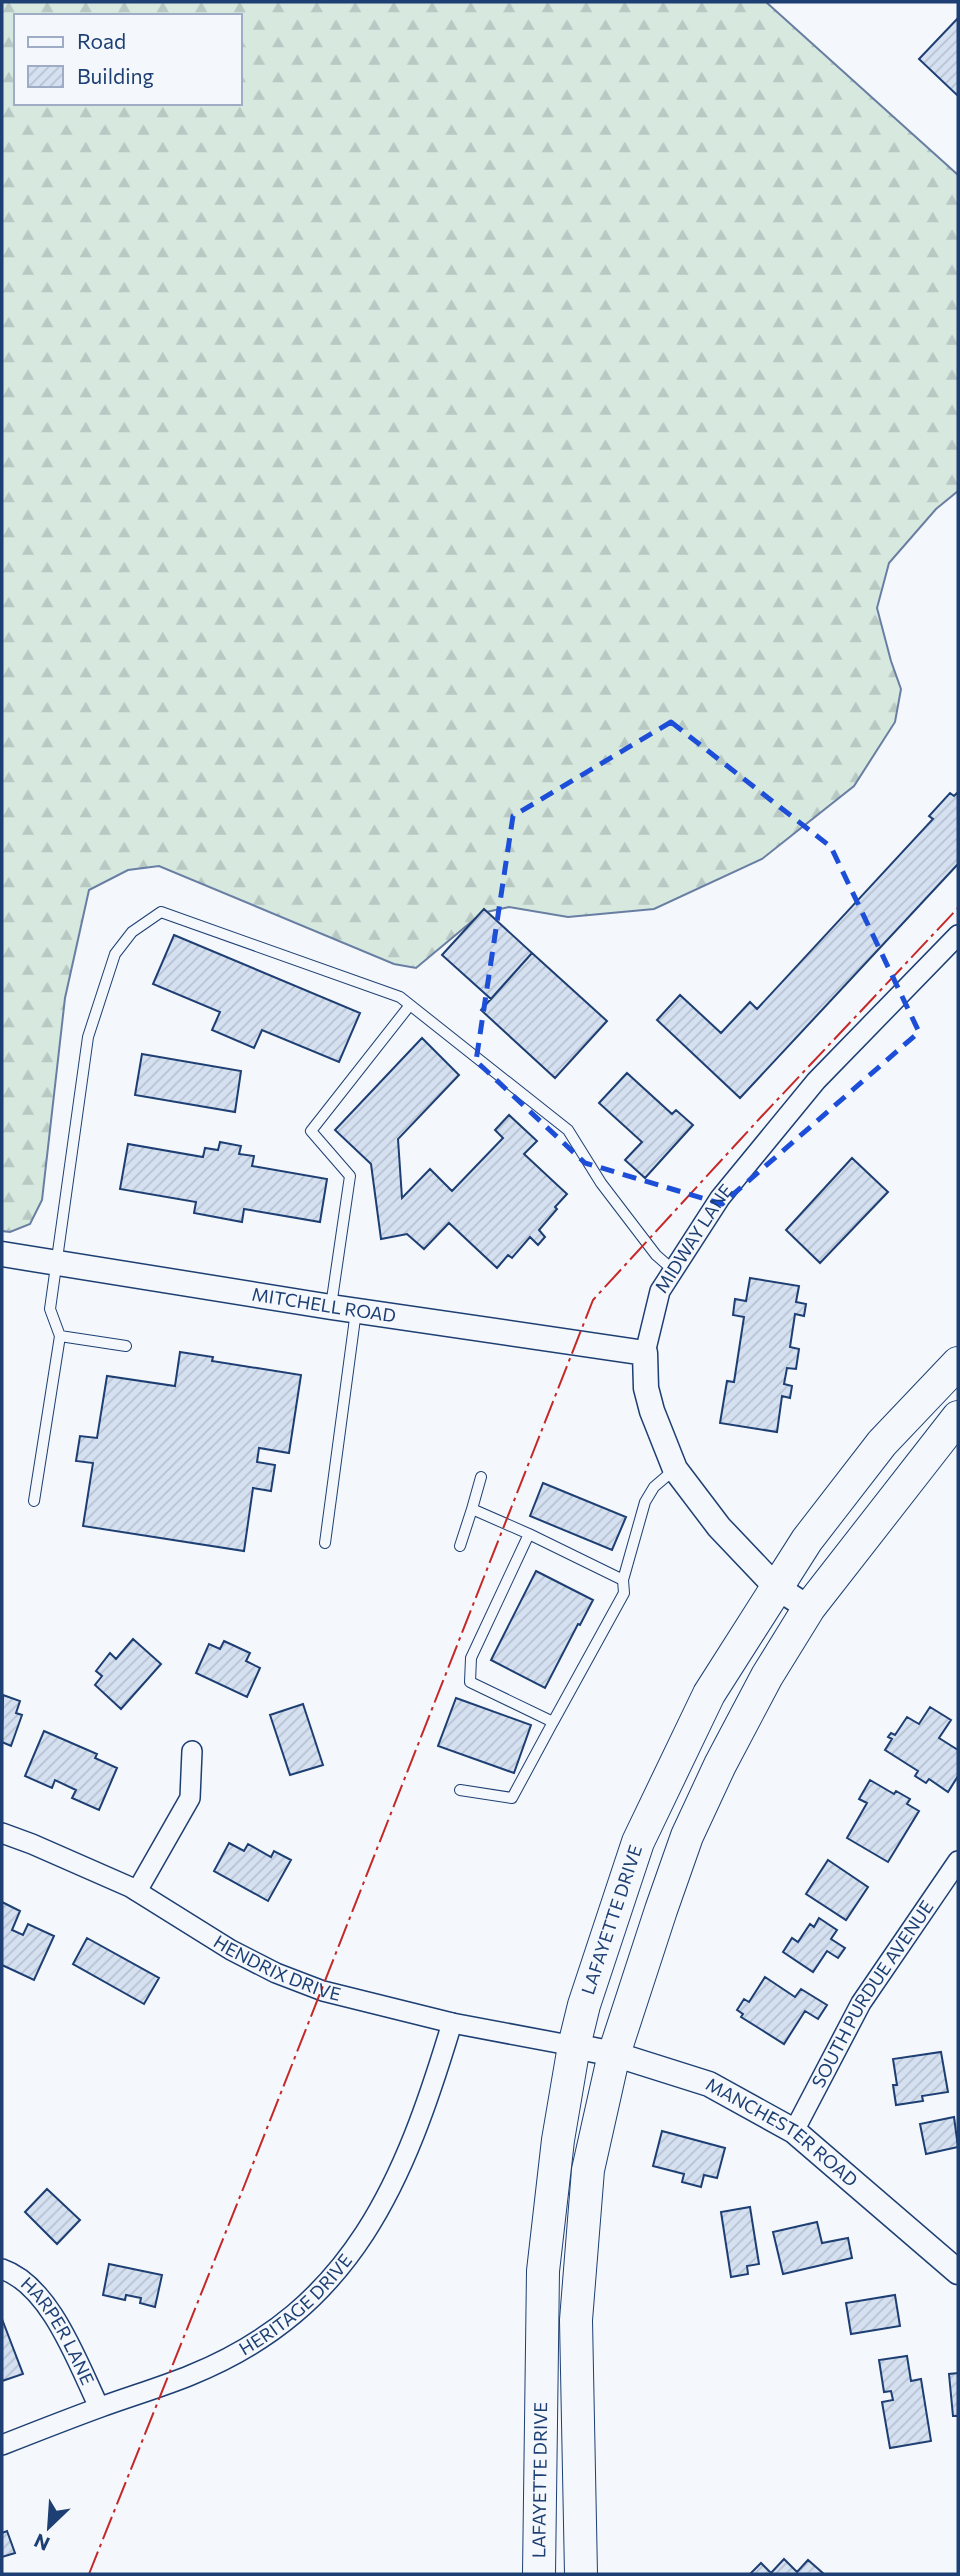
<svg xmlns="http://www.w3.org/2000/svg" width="960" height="2576" font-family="Commissioner,sans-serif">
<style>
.forest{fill:url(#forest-firs);stroke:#687fa3;stroke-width:2;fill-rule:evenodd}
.building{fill:url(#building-hatch);stroke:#1d3f73;stroke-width:2}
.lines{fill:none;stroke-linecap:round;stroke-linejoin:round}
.service-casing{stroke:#1d3f73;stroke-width:12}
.minor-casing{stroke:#1d3f73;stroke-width:22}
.tertiary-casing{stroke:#1d3f73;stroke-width:27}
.primary-casing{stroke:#1d3f73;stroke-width:34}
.service{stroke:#f4f7fb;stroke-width:10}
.minor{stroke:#f4f7fb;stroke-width:19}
.tertiary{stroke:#f4f7fb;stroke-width:24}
.primary{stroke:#f4f7fb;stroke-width:32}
.power{stroke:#c62828;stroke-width:2;stroke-dasharray:24 5 3.5 5;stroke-linecap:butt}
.marked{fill:none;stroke:#1d4ed8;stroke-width:5;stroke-dasharray:14 9;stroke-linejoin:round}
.labels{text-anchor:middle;stroke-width:5;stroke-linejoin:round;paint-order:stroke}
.street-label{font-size:18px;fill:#1d3f73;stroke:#f4f7fb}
</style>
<defs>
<pattern id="forest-firs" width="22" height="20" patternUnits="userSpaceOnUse" patternTransform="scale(1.75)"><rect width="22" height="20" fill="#d7e8df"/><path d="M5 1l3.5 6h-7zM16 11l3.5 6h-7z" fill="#b8c8c3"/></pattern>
<pattern id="building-hatch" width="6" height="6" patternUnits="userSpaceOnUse" patternTransform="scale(1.75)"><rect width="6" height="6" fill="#d5e0f0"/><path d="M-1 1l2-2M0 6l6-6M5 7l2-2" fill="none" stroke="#b6c1d1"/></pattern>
</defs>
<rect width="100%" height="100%" fill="#f4f7fb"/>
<!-- forest -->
<path class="forest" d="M2 2H766L958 175V491L936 509 889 563 877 608 891 661 901 689 895 722 854 786 762 859 654 909 568 917 509 907 482 913 416 968 394 964 159 866 128 870 89 890 65 998 42 1200 30 1224 10 1232 2 1231ZM16 16H240V103H16Z"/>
<!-- building -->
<path class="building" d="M958 18V96L919 59Z
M958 792V864L740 1098 657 1020 680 995 721 1033 750 1002 757 1009 933 819 929 816 950 793 954 796Z
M484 909 532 953 491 999 442 955Z
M174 935 360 1013 339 1062 262 1030 254 1048 212 1030 220 1012 153 984Z
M532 953 607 1021 555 1078 481 1010Z
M422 1038 459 1075 398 1139 402 1198 430 1169 452 1191 503 1138 495 1130 509 1115 537 1141 524 1154 567 1194 555 1207 557 1209 539 1230 545 1237 538 1245 530 1237 512 1258 508 1255 497 1268 449 1223 424 1249 407 1234 381 1239 371 1164 335 1130Z
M142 1054 241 1071 235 1112 135 1095Z
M627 1073 672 1114 676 1110 693 1125 645 1178 625 1160 642 1142 599 1103Z
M220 1142 241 1146 239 1154 254 1156 252 1166 327 1179 320 1222 244 1209 242 1222 194 1213 196 1202 120 1189 128 1144 203 1157 205 1148 218 1150Z
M852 1158 888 1192 820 1263 786 1230Z
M750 1278 799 1286 796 1302 806 1304 804 1316 795 1314 790 1347 799 1349 796 1369 787 1368 784 1384 792 1386 790 1398 782 1396 777 1432 720 1423 727 1381 734 1382 744 1317 733 1315 735 1299 746 1301Z
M180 1352 213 1357 212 1361 301 1375 289 1453 259 1448 257 1462 275 1465 271 1491 253 1488 244 1551 83 1526 93 1463 76 1461 80 1436 97 1438 107 1376 175 1386Z
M543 1483 626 1517 612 1550 530 1516Z
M536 1571 593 1600 580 1625 578 1624 545 1688 491 1660Z
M133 1639 161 1664 121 1709 95 1685 102 1676 96 1671 110 1653 116 1659Z
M224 1641 250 1653 246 1661 260 1668 247 1697 196 1673 209 1644 220 1649Z
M3 1695 20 1701 16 1713 22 1715 11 1746 2 1742Z
M456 1698 531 1725 514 1773 438 1746Z
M303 1704 323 1765 290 1775 270 1715Z
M930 1707 951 1720 939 1738 958 1750V1776L948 1792 929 1779 926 1783 915 1776 918 1771 885 1750 892 1739 888 1737 891 1733 895 1735 907 1717 919 1724Z
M44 1731 97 1754 95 1758 117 1768 99 1810 72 1798 76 1790 55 1780 52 1788 25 1776Z
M870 1780 894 1794 896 1791 910 1799 907 1804 919 1811 888 1862 847 1838 867 1803 859 1799Z
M229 1843 244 1851 248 1844 271 1857 274 1851 291 1860 268 1901 214 1871Z
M828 1860 868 1887 846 1920 806 1894Z
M2 1902 20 1911 12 1930 23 1935 28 1924 54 1936 34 1980 2 1965Z
M819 1918 837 1930 831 1939 845 1948 838 1958 827 1951 813 1972 783 1952 792 1938 798 1942 810 1924 814 1927Z
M87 1938 159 1978 144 2004 73 1964Z
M765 1977 795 1997 801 1989 827 2005 818 2019 805 2011 784 2044 741 2017 743 2014 737 2010 744 1999 749 2002Z
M941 2052 948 2092 922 2096 923 2101 896 2105 893 2085H897L893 2059Z
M954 2117 958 2147 926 2154 920 2124Z
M662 2131 725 2148 717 2178 704 2175 701 2187 682 2182 684 2174 653 2166Z
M47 2189 80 2220 57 2244 25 2212Z
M750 2207 759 2264 747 2266 748 2274 731 2277 721 2212Z
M817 2222 822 2243 848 2238 852 2258 783 2274 773 2232Z
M109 2264 162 2275 155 2307 140 2303 141 2298 126 2295 125 2300 103 2295Z
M895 2295 900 2326 851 2334 846 2303Z
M2 2319 23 2374 2 2381Z
M907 2356 911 2381 921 2379 931 2441 890 2448 882 2402 893 2400 891 2391 884 2392 879 2360Z
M958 2373V2416H953L949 2374Z
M7 2531 15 2553 2 2557V2533Z
M784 2559 797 2572 808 2560 824 2574H750L761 2563 771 2573Z"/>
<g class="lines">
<!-- service casing -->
<g class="service-casing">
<path id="service" d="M331 1306 350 1176 311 1131 410 1005
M60 1336 126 1346
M481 1477 472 1509 529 1534
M34 1501 60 1336 50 1309 88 1037 115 954 132 932 161 912 400 997 568 1130 601 1183 656 1255 672 1269
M325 1543 356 1311
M460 1546 472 1509
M623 1580 529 1534 471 1658 470 1682 553 1722 624 1593 623 1580 645 1502 654 1487 675 1469
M460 1790 512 1798 553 1722"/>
</g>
<!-- minor casing -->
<g class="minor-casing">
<g id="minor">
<path id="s1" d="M645 1353 660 1291 720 1198 816 1081 958 935"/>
<path id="s2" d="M2 1833 32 1844 130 1887 231 1950 276 1973 323 1991 452 2023 574 2046"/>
<path d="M137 1891 190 1798 192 1751"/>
<path id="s3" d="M794 2131 861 2003 958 1861"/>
<path id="s4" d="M2 2269C51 2286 78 2364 99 2407"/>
<path id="s5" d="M2 2445C35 2432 68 2419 101 2407 131 2396 162 2387 191 2375 354 2309 405 2179 452 2023"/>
</g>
</g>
<!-- tertiary casing -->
<g class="tertiary-casing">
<g id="tertiary">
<path id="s6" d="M2 1254 331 1307 645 1353 646 1388 652 1411 675 1469 719 1527 776 1587 809 1608"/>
<path id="s7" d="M574 2046 614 2054 709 2084 794 2131 958 2272"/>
</g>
</g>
<!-- primary casing -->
<g class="primary-casing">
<g id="primary">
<path id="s8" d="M539 2574 543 2271 558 2140 574 2046 584 2005 638 1842 709 1694 807 1540 882 1443 958 1363"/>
<path d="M581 2574 576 2320 588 2170 614 2054 661 1910 687 1836 720 1765 767 1676 809 1608 958 1417"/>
</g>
</g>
<!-- service -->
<use href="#service" class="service"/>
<!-- minor -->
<use href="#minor" class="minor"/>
<!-- tertiary -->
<use href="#tertiary" class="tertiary"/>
<!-- primary -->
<use href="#primary" class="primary"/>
<!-- power -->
<path class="power" d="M89 2574 245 2184 593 1300 761 1117 958 908"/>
</g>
<!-- marked area -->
<path class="marked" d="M671 722 831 847 919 1032 722 1204 585 1163 476 1061 513 816Z"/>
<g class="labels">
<!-- street labels -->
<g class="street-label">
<text dy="6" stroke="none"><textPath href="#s1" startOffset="126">MIDWAY LANE</textPath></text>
<text dy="6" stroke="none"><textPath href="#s6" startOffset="326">MITCHELL ROAD</textPath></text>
<text dy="6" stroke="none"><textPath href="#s8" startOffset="662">LAFAYETTE DRIVE</textPath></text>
<text dy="6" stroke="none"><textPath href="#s2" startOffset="308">HENDRIX DRIVE</textPath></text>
<text dy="6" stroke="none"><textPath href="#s3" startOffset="158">SOUTH PURDUE AVENUE</textPath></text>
<text dy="6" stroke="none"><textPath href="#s7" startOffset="228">MANCHESTER ROAD</textPath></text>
<text dy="6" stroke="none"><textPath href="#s5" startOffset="329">HERITAGE DRIVE</textPath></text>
<text dy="6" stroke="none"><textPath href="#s4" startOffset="86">HARPER LANE</textPath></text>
<text dy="6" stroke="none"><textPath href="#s8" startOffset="94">LAFAYETTE DRIVE</textPath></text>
</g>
</g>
<!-- border -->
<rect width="960" height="2576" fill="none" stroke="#1d3f73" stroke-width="7"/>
<!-- legend -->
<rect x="14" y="14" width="228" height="91" fill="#f4f7fb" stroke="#9eadc5" stroke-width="2"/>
<rect x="28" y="37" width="35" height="10" fill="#f4f7fb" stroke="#9eadc5" stroke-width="2"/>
<text x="77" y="49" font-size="21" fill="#1d3f73">Road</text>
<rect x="28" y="66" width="35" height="21" fill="url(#building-hatch)" stroke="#9eadc5" stroke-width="2"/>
<text x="77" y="84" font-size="21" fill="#1d3f73">Building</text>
<!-- north arrow -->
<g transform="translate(49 2527) rotate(205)" stroke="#f4f7fb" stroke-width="5" paint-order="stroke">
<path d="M0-5L12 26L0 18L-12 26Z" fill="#1d3f73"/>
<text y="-10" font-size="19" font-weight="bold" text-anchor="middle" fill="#1d3f73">N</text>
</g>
</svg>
